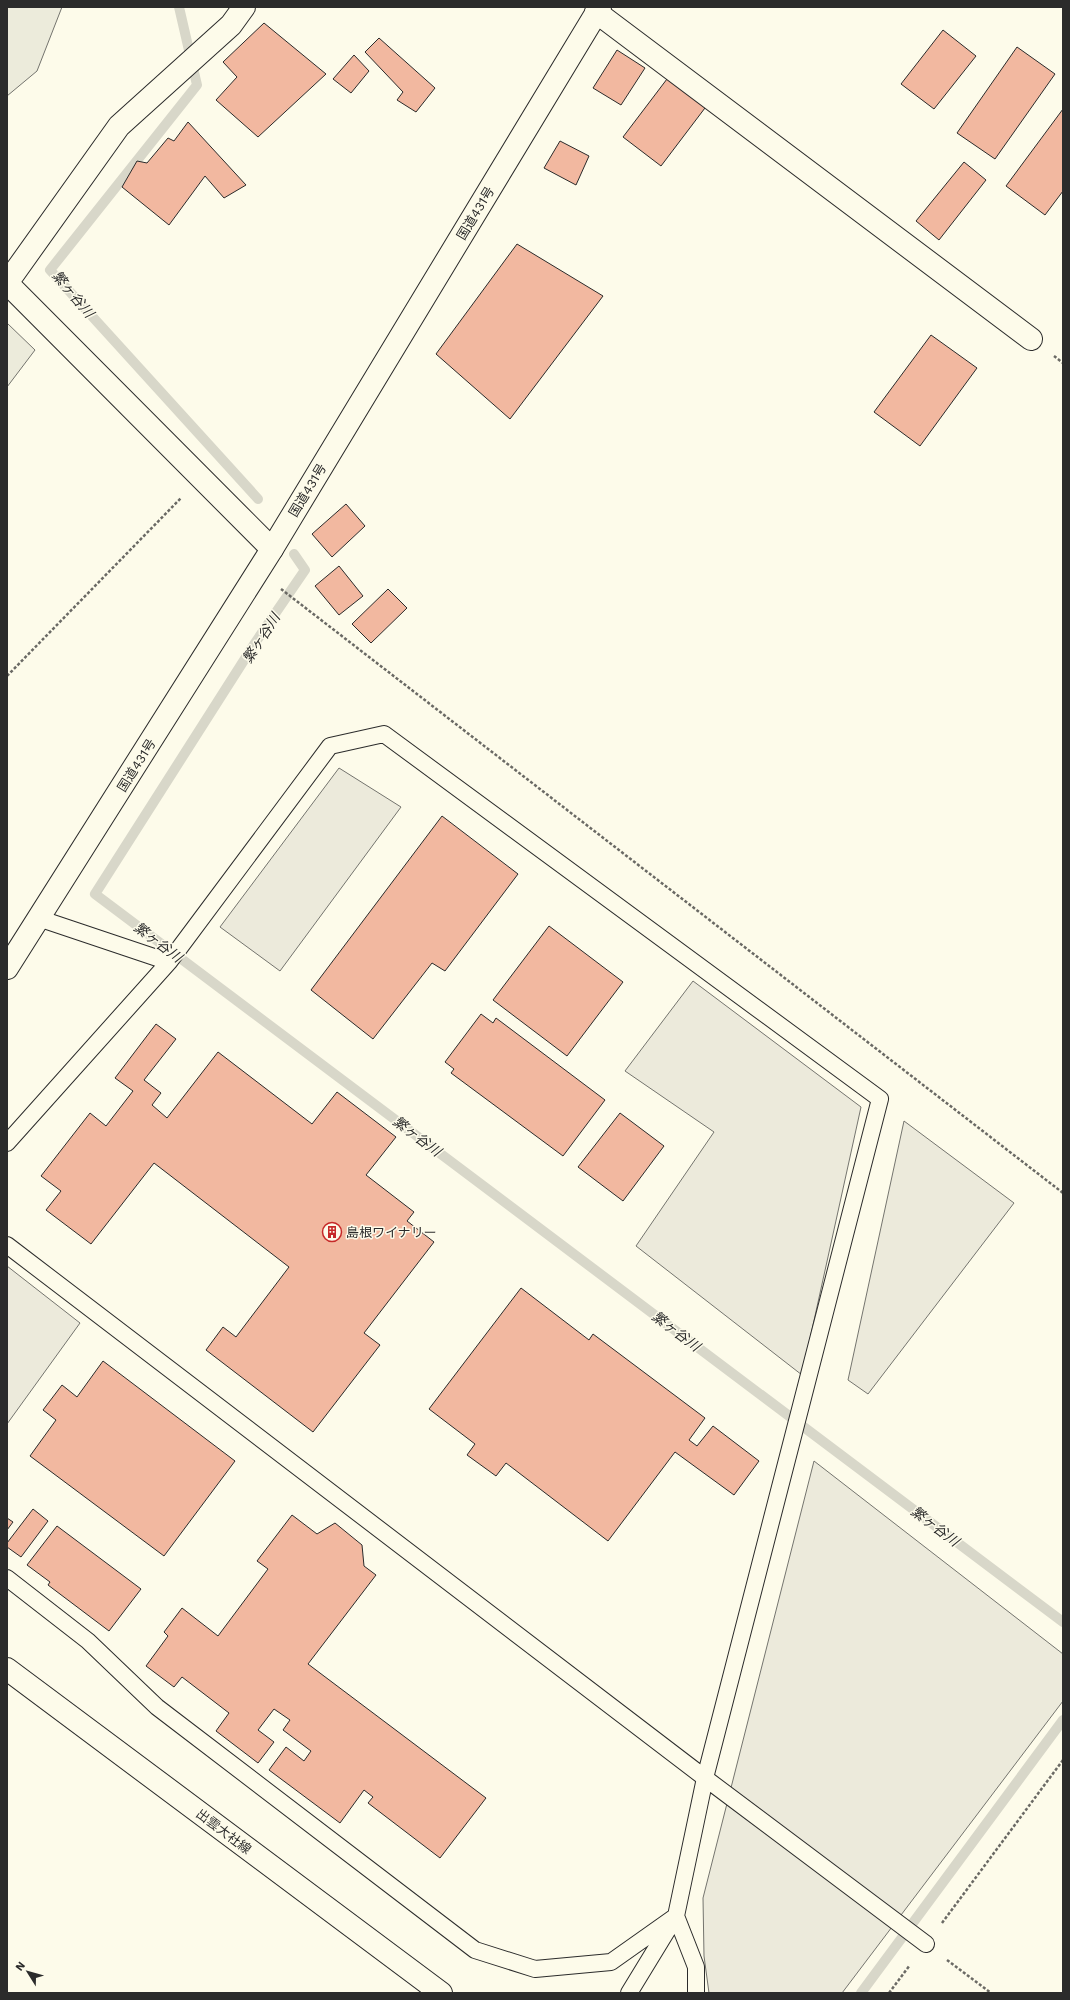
<svg xmlns="http://www.w3.org/2000/svg" width="1070" height="2000" font-family="'Work Sans','Noto Sans JP',sans-serif">
<style>
.green{fill:#ecebdb;stroke:#74746e}
.parking{fill:#eceadb;stroke:#74746e}
.lines{fill:none;stroke-linecap:round;stroke-linejoin:round}
.stream{stroke:#d8d7c9;stroke-width:10}
.building{fill:#f2b8a0;stroke:#2b2b2b}
.lane-casing{stroke:#2b2b2b;stroke-width:18}
.street-casing{stroke:#2b2b2b;stroke-width:24}
.primary-casing{stroke:#2b2b2b;stroke-width:24}
.highway-casing{stroke:#2b2b2b;stroke-width:24}
.path{stroke:#6a6964;stroke-width:2.5;stroke-dasharray:3 2;stroke-linecap:butt}
.lane{stroke:#fdfbea;stroke-width:16}
.street{stroke:#fdfbea;stroke-width:22}
.primary{stroke:#fdfbea;stroke-width:22}
.highway{stroke:#fdfbea;stroke-width:22}
.labels{text-anchor:middle;stroke-width:3;stroke-linejoin:round;paint-order:stroke}
.street-label{font-size:13px;fill:#2b2b2b;stroke:#fdfbea}
.poi-label{font-size:13px;fill:#2b2b2b;stroke:#fdfbea;text-anchor:start}
.water-label{font-size:14px;font-style:italic;fill:#2b2b2b;stroke:#fdfbea}
</style>
<rect width="100%" height="100%" fill="#fdfbea"/>
<!-- green -->
<path class="green" d="M7 7H62L37 71 7 96Z
M7 323 35 350 7 387Z"/>
<!-- parking -->
<path class="parking" d="M339 768 401 807 280 971 220 927Z
M693 981 861 1107 802 1375 636 1246 714 1132 625 1071Z
M904 1121 1014 1203 868 1394 848 1380Z
M7 1266 80 1323 7 1424Z
M814 1461 1063 1654V1701L842 1993H709L704 1956 703 1898Z"/>
<g class="lines">
<!-- stream -->
<path class="stream" d="M179 7 197 85 50 270 258 499
M294 554 305 570 255 643 95 894 1063 1622
M861 1993 1063 1720"/>
</g>
<!-- building -->
<path class="building" d="M264 23 326 74 258 137 216 100 237 77 223 62Z
M943 30 976 56 934 109 901 84Z
M379 38 435 88 416 112 397 100 403 92 365 52Z
M1017 47 1055 74 995 159 957 133Z
M617 50 645 68 621 105 593 88Z
M354 55 369 71 351 93 333 79Z
M667 79 708 104 661 166 623 137Z
M1063 109V191L1045 215 1006 186Z
M188 122 246 185 224 198 205 176 169 225 122 187 137 161 147 163 168 138 174 141Z
M560 141 589 156 576 185 544 168Z
M964 162 986 180 939 240 916 221Z
M517 244 603 296 510 419 436 354Z
M931 335 977 368 920 446 874 412Z
M346 504 365 526 332 557 312 534Z
M339 566 363 596 339 615 315 586Z
M388 589 407 608 371 643 352 624Z
M442 816 518 874 445 971 432 963 373 1039 311 990Z
M549 926 623 982 567 1056 493 1000Z
M481 1014 493 1023 496 1018 605 1100 563 1156 451 1073 454 1069 445 1062Z
M156 1024 176 1039 144 1080 161 1093 152 1105 167 1118 218 1052 312 1124 337 1092 396 1137 366 1175 414 1212 407 1221 434 1242 364 1333 380 1345 313 1432 206 1350 223 1327 236 1337 289 1267 154 1163 91 1244 46 1210 61 1191 41 1176 90 1113 106 1126 133 1091 115 1078Z
M620 1113 664 1146 623 1201 578 1167Z
M521 1288 589 1340 593 1334 705 1418 689 1440 697 1446 713 1426 759 1461 734 1495 675 1452 608 1541 506 1463 496 1476 467 1455 475 1444 429 1409Z
M103 1361 235 1461 164 1556 30 1456 56 1420 43 1410 62 1385 77 1397Z
M33 1509 48 1521 21 1557 7 1547V1543Z
M292 1515 317 1534 335 1523 362 1545 364 1566 376 1575 308 1664 486 1798 440 1858 368 1803 373 1797 364 1790 340 1823 269 1770 286 1747 304 1761 311 1751 283 1730 290 1720 274 1709 258 1730 274 1742 258 1763 216 1731 229 1713 182 1677 174 1687 146 1666 168 1636 164 1632 182 1608 218 1636 268 1569 257 1561Z
M7 1518 13 1522 7 1530Z
M57 1526 141 1589 109 1631 48 1585 50 1582 27 1565Z"/>
<g class="lines">
<!-- lane casing -->
<g class="lane-casing">
<path id="lane" d="M38 918 169 962
M7 1143 169 962 330 746 384 734 880 1099 705 1778 676 1916 629 1993
M7 1245 705 1778 926 1944
M7 1578 88 1641 157 1707 475 1950 535 1969 611 1962 676 1916 696 1967V1993"/>
</g>
<!-- street casing -->
<g class="street-casing">
<path id="street" d="M244 7 231 25 119 126 7 283 272 549
M596 12 1031 339"/>
</g>
<!-- primary casing -->
<g class="primary-casing">
<path id="primary" d="M7 1669 441 1993"/>
</g>
<!-- highway casing -->
<g class="highway-casing">
<path id="highway" d="M7 968 272 549 600 7"/>
</g>
<!-- path -->
<path class="path" d="M1054 356 1063 363
M281 589 1063 1193
M7 676 181 498
M942 1923 1063 1760
M947 1960 991 1993
M889 1993 910 1965"/>
<!-- lane -->
<use href="#lane" class="lane"/>
<!-- street -->
<use href="#street" class="street"/>
<!-- primary -->
<use href="#primary" class="primary"/>
<!-- highway -->
<use href="#highway" class="highway"/>
</g>
<!-- icons -->
<defs>
<g id="building-ring" transform="scale(1)"><circle r="9.5" fill="#fdfbea" stroke="#c62828" stroke-width="1.5"/><path d="M-4-6H4V6H1V3H-1V6H-4ZM-2.5-4.3h1.7v1.8h-1.7ZM.8-4.3h1.7v1.8H.8ZM-2.5-1h1.7V.8h-1.7ZM.8-1h1.7V.8H.8Z" fill="#c62828"/></g>
</defs>
<g fill-rule="evenodd">
<use href="#building-ring" x="332" y="1232"/>
</g>
<g class="labels">
<!-- street labels -->
<g class="street-label">
<text transform="translate(475 213) rotate(-59)" y="5">国道431号</text>
<text transform="translate(307 490) rotate(-59)" y="5">国道431号</text>
<text transform="translate(136 765) rotate(-58)" y="5">国道431号</text>
<text transform="translate(224 1831) rotate(37)" y="5">出雲大社線</text>
</g>
<!-- poi labels -->
<g class="poi-label">
<text x="346" y="1237">島根ワイナリー</text>
</g>
<!-- water labels -->
<g class="water-label">
<text transform="translate(73 294) rotate(50)" y="5">繁ヶ谷川</text>
<text transform="translate(261 638) rotate(-57)" y="5">繁ヶ谷川</text>
<text transform="translate(158 942) rotate(37)" y="5">繁ヶ谷川</text>
<text transform="translate(417 1136) rotate(37)" y="5">繁ヶ谷川</text>
<text transform="translate(676 1331) rotate(37)" y="5">繁ヶ谷川</text>
<text transform="translate(935 1526) rotate(37)" y="5">繁ヶ谷川</text>
</g>
</g>
<!-- border -->
<rect width="1070" height="2000" fill="none" stroke="#2b2b2b" stroke-width="16"/>
<!-- north arrow -->
<g transform="translate(28 1972) rotate(307)" stroke="#fdfbea" stroke-width="3" paint-order="stroke">
<path d="M0-3L7 15L0 10L-7 15Z" fill="#2b2b2b"/>
<text y="-6" font-size="11" font-weight="bold" text-anchor="middle" fill="#2b2b2b">N</text>
</g>
</svg>
